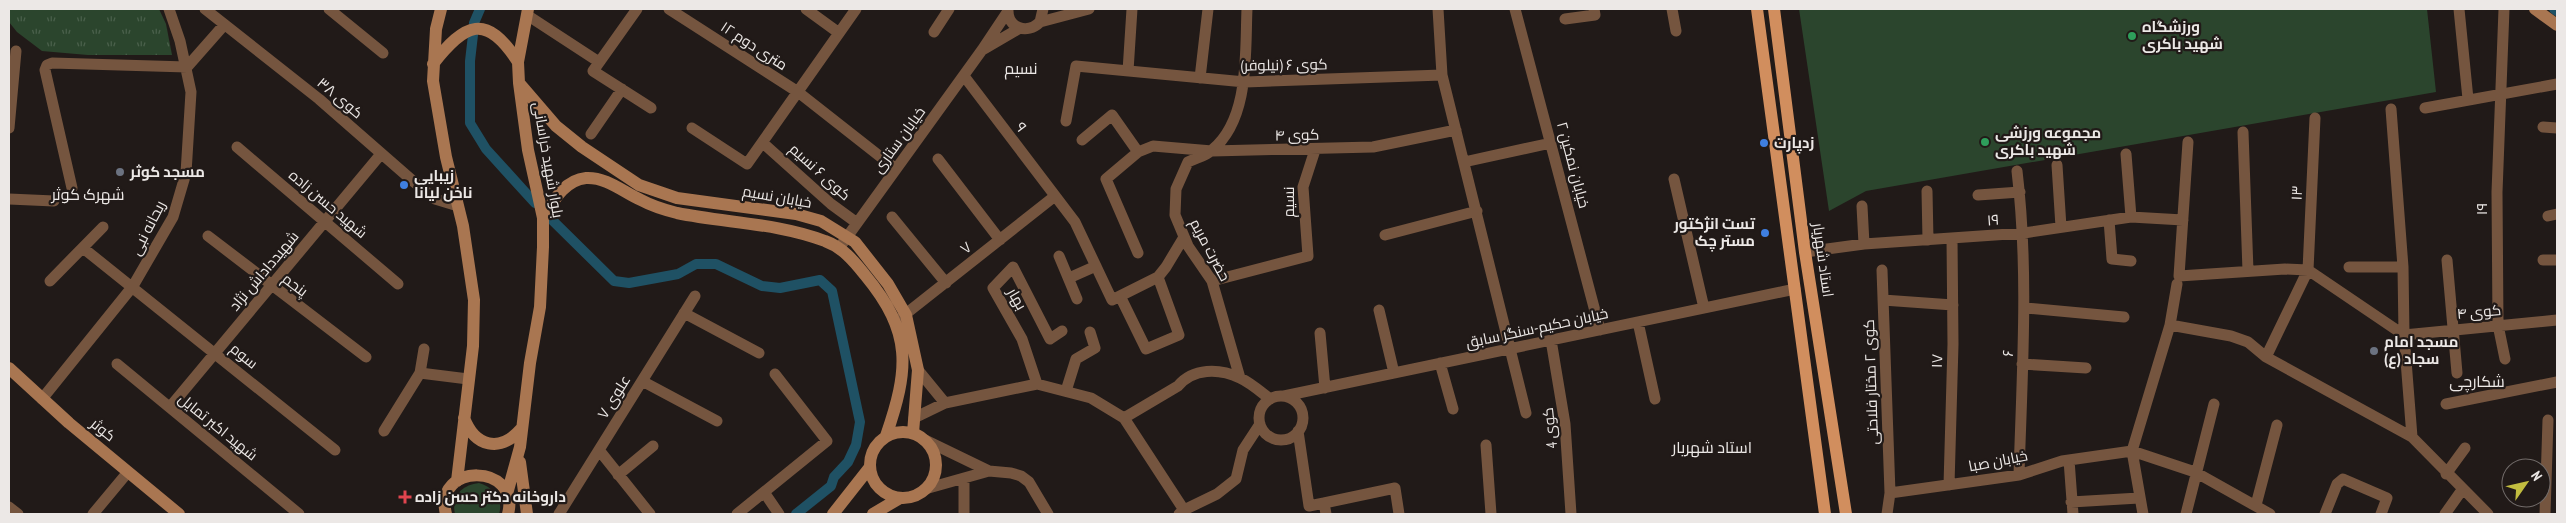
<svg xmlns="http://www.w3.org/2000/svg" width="2566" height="523" font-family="'PT Sans Narrow',Cairo,sans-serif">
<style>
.grass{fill:#2b452d}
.park{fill:url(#park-tufts)}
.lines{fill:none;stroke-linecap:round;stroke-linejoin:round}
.canal{stroke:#1f5164;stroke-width:10}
.street{stroke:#75553f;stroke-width:11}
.secondary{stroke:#a97651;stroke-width:12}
.primary{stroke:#d18e5e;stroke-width:12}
.leisure-dot{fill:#2e9e5b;stroke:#211a18;stroke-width:2}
.shop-dot{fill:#3f7fe0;stroke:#211a18;stroke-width:2}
.worship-dot{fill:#6b7280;stroke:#211a18;stroke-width:2}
.health-dot{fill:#e0444e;stroke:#211a18;stroke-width:2}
.labels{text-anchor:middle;stroke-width:4.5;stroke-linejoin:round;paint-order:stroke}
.poi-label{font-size:15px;font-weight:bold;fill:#ece8e6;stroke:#211a18;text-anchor:start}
.street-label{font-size:15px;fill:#ece8e6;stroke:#211a18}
.neighbourhood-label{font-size:16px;fill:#ece8e6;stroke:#211a18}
</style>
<defs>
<pattern id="park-tufts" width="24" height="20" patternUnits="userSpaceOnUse" patternTransform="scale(1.25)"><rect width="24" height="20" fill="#2b452d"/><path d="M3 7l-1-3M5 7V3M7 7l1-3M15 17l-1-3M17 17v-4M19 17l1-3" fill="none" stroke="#4a604b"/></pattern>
</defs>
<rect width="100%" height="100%" fill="#211a18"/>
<!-- grass -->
<path class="grass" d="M1799 9H2427L2436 92 1866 191 1829 211Z
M479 483C493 487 504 499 499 514H455C451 497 461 485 479 483Z"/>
<!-- park -->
<path class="park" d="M9 9H159L166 24 172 55H88L42 51 17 32 9 22Z"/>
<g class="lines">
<!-- canal -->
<path class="canal" d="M2554 9 2557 11
M474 23 480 9
M473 35 470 61V123L486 149 535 203
M547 215 614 281 629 283 678 274 696 264H716L762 286 780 288 820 280 832 291 860 422 856 445 848 462 834 477 831 486 796 514"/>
<!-- street -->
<path class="street" d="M205 9 319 99 414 182 435 199 458 206
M329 9 383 53
M637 9 593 71 651 108
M669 9 798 92 896 169
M806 9 839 33
M1008 9C1007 28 1027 35 1040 22L1043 9
M1438 9 1442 75 1526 413
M1515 9 1600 330
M1672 9 1676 31
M2459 9 2468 99
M2504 9 2497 192 2498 325 2505 359
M527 15 599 62
M1565 19 1595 15 1594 9
M1040 22 1089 9
M934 32 949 9
M984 49 1020 28
M1128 71 1132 9
M964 76 1075 222 1112 300 1158 277 1166 267 1184 237
M1200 78 1208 9
M2425 108 2557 84
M2391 109 2403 267 2404 335 2557 320
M1066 121 1076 66 1245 82 1442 75
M2543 127 2557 128
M9 128 16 51
M692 128 747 164 856 9
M2243 132 2248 271
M591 134 622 89
M1082 140 1112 115 1138 152
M2188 142 2179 276 2285 269 2308 270 2404 335 2412 437 2488 514
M763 143 831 204 857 223
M237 147 398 284
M2126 154 2131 217
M938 159 1000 240
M1464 162 1551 143
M2057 165 2061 227
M2017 171C2029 272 2022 373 2019 475
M1674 179 1704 308
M72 188 45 70 47 65 52 63 187 67 224 25
M1927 191 1928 240
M1978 195 2020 192
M9 199 54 201
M1862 206 1864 244
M2548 216 2557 214
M892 217 946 283
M2109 220 2112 259 2131 261
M1385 235 1477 211
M208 236 366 357
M842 244 982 50 1008 11
M83 248 335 450
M1805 252 1864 244 2024 233 2131 217 2183 220
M1138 253 1106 179 1138 152 1153 146 1212 151 1373 147 1456 130
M1059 256 1077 299
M2447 260 2457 373
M2543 260H2557
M2349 267H2403
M1882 270 1890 493
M1069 278 1096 266
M50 281 103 227
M1212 281 1308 256 1303 187 1315 150
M2177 284 2170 325 2231 336 2248 342 2266 357 2412 437
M1120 296 1146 349 1179 335 1158 277
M1883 300 1953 305
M2026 308 2124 317
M1379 310 1394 373
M684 313 759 353
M898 320 1055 196
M1638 322 1655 399
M1320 333 1325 388
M1551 340 1565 424 1571 514
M2266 357 2308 270 2315 118
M1440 363 1453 409
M117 364 299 514
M2022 364 2086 368
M918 370 945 403
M420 373 468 379
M1240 378 1212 281 1188 246 1175 215 1176 189 1188 162C1196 158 1206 156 1212 150 1250 119 1245 53 1247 9
M642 381 717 421
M1037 384 1022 339 993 288 1013 267 1050 339 1062 331
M1066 391 1076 359 1095 348 1090 332
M1284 396 1795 289
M1259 418a22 22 0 1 1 44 0a22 22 0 1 1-44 0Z
M42 399 133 286 173 217 186 173 191 92 180 41 169 9
M2446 404 2557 382
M170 407 381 154
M914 418 945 403 1037 384 1091 398 1124 418 1184 510
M1124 418 1178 386C1193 368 1219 368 1240 378 1251 383 1261 392 1270 399
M384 431 420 373 424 349
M1298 431 1309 506 1324 503 1326 514
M925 440 989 471 1011 473 1021 476 1029 482 1048 514
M1486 445 1491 514
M599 450 650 514
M2069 460 2073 514
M2446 474 2465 448
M618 475 653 446
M1949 485 1953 344 1952 238
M925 489 989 471
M764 492 779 514
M2071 502 2139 498
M1324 503 1395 488 1399 514
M2256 505 2277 425
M9 507 18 514
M93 514 128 472
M559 514 695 296
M737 514 827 441 775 374
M964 514V478
M1179 514 1184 510 1217 494 1236 479 1243 450 1260 424
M1887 514 1890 493 2019 475 2062 461 2132 451 2195 472 2270 514
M2143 514 2132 451 2170 325
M2186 514 2214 404
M2325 514 2337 484 2343 479 2387 498 2381 514
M2445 514 2462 490
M2545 514 2548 420"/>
<!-- secondary -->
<path class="secondary" d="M441 9 436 29 433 81 446 157 463 226 474 300 473 346 457 481
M2535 9 2557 25
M433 64C465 23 486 12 518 62
M519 83 556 126 582 147 639 185 677 198 796 214 821 221 855 242 888 284 906 315 918 370 913 433
M543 218C553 202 564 180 586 178 607 177 623 192 641 200 652 206 665 210 677 213 726 223 778 223 825 241 842 247 854 261 865 275 913 333 909 369 886 436
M9 368 69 423 179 514
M464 418C475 447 500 453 521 429
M870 465a33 33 0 1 1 66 0a33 33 0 1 1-66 0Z
M520 462 527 514
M507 494 520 447 530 363 540 307 543 247V218L528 150 519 83 518 62 528 9
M446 514C433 462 521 463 508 514
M833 514 870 467
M873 514 900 498"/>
<!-- primary -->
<path class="primary" d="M1757 9 1825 514
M1774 9 1805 252 1846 514"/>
</g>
<!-- markers -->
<g class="leisure-dot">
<circle cx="2132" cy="36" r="5"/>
<circle cx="1985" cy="142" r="5"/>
</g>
<g class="shop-dot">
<circle cx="1764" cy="143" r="5"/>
<circle cx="404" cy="185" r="5"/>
<circle cx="1765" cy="233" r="5"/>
</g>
<g class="worship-dot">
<circle cx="120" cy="172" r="5"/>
<circle cx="2374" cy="351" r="5"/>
</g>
<path class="health-dot" d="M402.5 489.5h5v5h5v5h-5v5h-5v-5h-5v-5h5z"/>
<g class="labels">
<!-- poi labels -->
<g class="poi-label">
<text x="2142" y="32">ورزشگاه<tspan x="2142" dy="17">شهید باکری</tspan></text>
<text x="1995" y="138">مجموعه ورزشی<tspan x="1995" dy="17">شهید باکری</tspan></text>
<text x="1774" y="148">زدپارت</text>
<text x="130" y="177">مسجد کوثر</text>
<text x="414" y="181">زیبایی<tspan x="414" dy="17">ناخن لیانا</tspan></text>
<text x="1755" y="229" text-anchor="end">تست انژکتور<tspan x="1755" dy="17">مستر چک</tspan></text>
<text x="2384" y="347">مسجد امام<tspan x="2384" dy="17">سجاد (ع)</tspan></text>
<text x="415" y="502">داروخانه دکتر حسن زاده</text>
</g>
<!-- street labels -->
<g class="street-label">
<text transform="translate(754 46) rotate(33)" y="5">۱۲ متری دوم</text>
<text transform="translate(1284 65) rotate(-1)" y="5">کوی ۶ (نیلوفر)</text>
<text transform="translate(340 98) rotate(40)" y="5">کوی ۳۸</text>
<text transform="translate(1021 127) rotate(53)" y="5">۹</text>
<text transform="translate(1297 135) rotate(-1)" y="5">کوی ۴</text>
<text transform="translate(899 140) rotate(-54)" y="5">خیابان ستاری</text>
<text transform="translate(548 160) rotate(80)" y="5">بلوار شهید خراسانی</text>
<text transform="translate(1573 165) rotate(75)" y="5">خیابان نمکین ۲</text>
<text transform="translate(820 172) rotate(42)" y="5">کوی ۶ نسیم</text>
<text transform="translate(2297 193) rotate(-87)" y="5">۱۳</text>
<text transform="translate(777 197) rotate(10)" y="5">خیابان نسیم</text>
<text transform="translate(1289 202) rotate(-90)" y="5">نسیم</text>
<text transform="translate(328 204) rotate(40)" y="5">شهید حسن زاده</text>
<text transform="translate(2482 209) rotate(-90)" y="5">۱۹</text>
<text transform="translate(1993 220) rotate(-4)" y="5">۱۹</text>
<text transform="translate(148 228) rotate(-63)" y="5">ریحانه نبی</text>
<text transform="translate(966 248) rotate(-39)" y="5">۷</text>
<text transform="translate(1210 250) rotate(62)" y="5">حضرت مریم</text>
<text transform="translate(1823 260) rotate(82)" y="5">استاد شهریار</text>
<text transform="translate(264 271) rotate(-50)" y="5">شهیدداداش نژاد</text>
<text transform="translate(295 285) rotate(37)" y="5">پنجم</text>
<text transform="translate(1017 299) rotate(60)" y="5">بهار</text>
<text transform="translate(2479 312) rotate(-5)" y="5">کوی ۴</text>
<text transform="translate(1537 328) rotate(-12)" y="5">خیابان حکیم-سنگر سابق</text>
<text transform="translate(2008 353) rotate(-86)" y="5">۶</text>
<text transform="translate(244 356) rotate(39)" y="5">سوم</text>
<text transform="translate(1937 361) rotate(-88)" y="5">۱۷</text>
<text transform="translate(1871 382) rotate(-92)" y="5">کوی ۲ مختار فلاحتی</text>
<text transform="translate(614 397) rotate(-58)" y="5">علوی ۷</text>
<text transform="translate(218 427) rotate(39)" y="5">شهید اکبر تمایل</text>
<text transform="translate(1550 428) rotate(-96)" y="5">کوی 4</text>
<text transform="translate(103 430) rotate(39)" y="5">کوثر</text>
<text transform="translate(1998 461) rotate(-11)" y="5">خیابان صبا</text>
</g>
<!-- neighbourhood labels -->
<g class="neighbourhood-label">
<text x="1021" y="74">نسیم</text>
<text x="88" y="200">شهرک کوثر</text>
<text x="2477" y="387">شکارچی</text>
<text x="1712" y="453">استاد شهریار</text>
</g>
</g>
<!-- border -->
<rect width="2566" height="523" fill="none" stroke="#ece8e6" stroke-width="20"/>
<!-- north arrow -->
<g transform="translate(2526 483) rotate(56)"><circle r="24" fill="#211a18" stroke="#726c6a"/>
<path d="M0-4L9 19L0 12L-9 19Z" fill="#c2bd3f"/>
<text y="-8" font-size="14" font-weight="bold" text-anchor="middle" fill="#ece8e6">N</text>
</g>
</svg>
